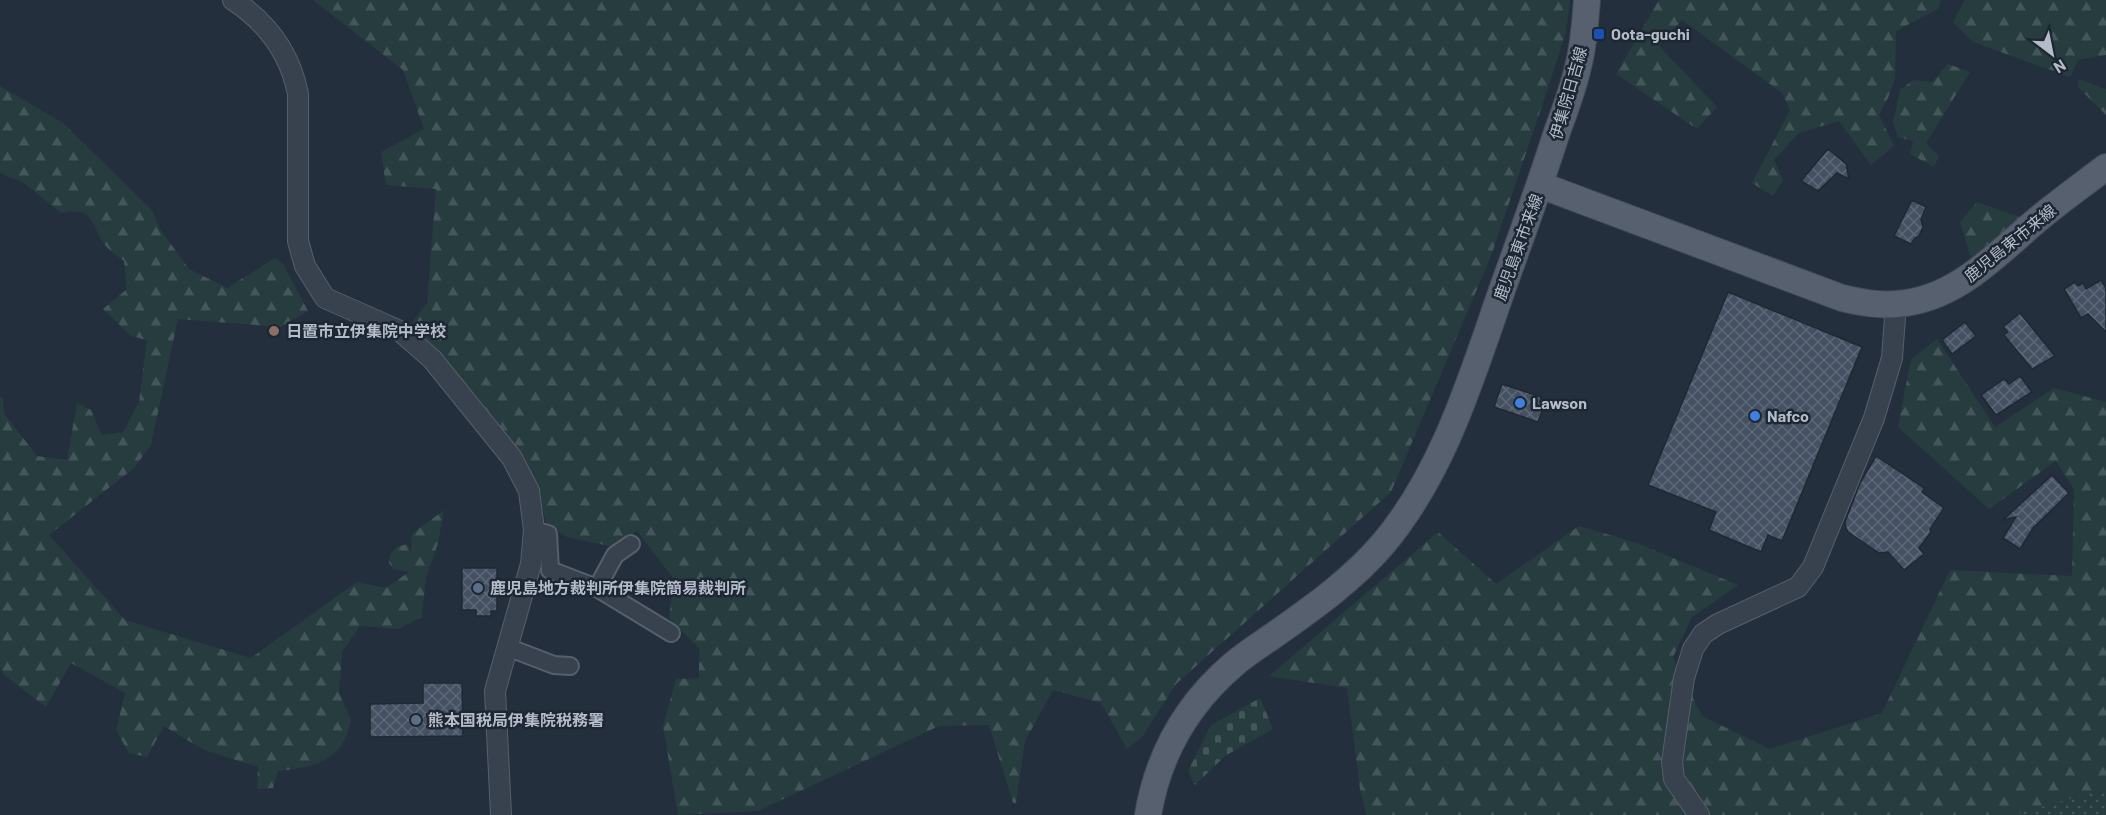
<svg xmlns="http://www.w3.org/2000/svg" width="2106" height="815" font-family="Barlow,'Noto Sans JP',sans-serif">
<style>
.forest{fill:url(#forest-firs)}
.cemetery{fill:url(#cemetery-stones)}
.park{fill:url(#park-dots)}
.building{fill:url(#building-cross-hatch);stroke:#1f2835;stroke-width:1.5}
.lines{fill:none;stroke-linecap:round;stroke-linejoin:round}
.minor-casing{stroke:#565f6c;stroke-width:20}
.tertiary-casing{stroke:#565f6c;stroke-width:22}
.primary-casing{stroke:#414a57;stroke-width:28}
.minor{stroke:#38414e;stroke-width:16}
.tertiary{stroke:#38414e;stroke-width:20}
.primary{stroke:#56606e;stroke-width:26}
.transit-dot{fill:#1a4fb4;stroke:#1d2633;stroke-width:2}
.education-dot{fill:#8d6e63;stroke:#1d2633;stroke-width:2}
.shop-dot{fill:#3f7fe0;stroke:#1d2633;stroke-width:2}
.service-dot{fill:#5c6f8a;stroke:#1d2633;stroke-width:2}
.labels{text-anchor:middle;stroke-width:5;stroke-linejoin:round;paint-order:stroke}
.poi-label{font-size:16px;font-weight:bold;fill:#b4bcc9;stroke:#1d2633;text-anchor:start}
.street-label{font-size:16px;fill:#b4bcc9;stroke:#1d2633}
</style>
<defs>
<pattern id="forest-firs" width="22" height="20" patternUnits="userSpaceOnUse" patternTransform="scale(1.5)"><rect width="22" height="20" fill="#263c3f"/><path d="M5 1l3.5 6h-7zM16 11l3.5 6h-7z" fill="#435659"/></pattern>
<pattern id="cemetery-stones" width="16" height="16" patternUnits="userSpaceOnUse" patternTransform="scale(1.5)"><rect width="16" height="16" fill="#263c3f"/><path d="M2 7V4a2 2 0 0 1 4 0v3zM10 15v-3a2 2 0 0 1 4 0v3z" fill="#435659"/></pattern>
<pattern id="park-dots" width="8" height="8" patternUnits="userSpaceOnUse" patternTransform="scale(1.5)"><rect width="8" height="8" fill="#263c3f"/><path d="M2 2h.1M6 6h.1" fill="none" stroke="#435659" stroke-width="1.8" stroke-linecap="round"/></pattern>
<pattern id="building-cross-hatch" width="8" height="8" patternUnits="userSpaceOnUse" patternTransform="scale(1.5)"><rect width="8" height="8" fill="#455162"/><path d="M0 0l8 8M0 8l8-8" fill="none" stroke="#5d6877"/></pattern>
</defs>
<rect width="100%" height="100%" fill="#242f3e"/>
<!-- forest -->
<path class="forest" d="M313 0H1570L1566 32 1546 94 1491 256 1391 492 1176 684 1142 737 1127 749 1101 703 1053 690 1025 741 1016 803H1013L989 725 939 726 758 811 678 815 663 726 676 679 699 678V648L669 618 674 579 637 531 614 547 567 537 546 523 538 488 527 462 478 398 412 323 427 303 436 189 386 185 381 152 424 129 403 70Z
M1659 0H1941L1938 9 1896 31 1895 78 1888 98 1879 115 1894 146 1871 165 1839 121 1799 133 1774 160 1783 180 1773 196 1752 183 1790 110 1782 93 1682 20 1659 46 1717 107 1697 129 1616 74Z
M1965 0H2106V55L2078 60 2070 77 1973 42 1953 22Z
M1948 64 1970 72 1926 143 1939 156 1934 167 1910 154 1913 141 1898 137 1893 122 1900 90 1913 80 1932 82Z
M2079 79 2106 89V115L2078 87Z
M0 86 63 123 152 210 160 229 189 269 227 288 275 258 283 264 308 311 280 327 178 319 151 445 134 468 49 535 125 620 251 658 357 582 386 588 409 572 393 569 389 563 390 554 397 547 407 544 411 553 412 534 444 510 438 543 426 578 422 617 398 629 360 626 342 652 339 693 351 720C349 727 347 737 343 743 328 766 303 768 278 771L273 788 257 789 258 767 204 750 164 726 147 757 129 753 116 730 125 693 71 663 46 707 4 675 0 667V397L2 398 5 415 37 456 67 460 77 403 91 410 102 435 123 432 139 402 147 340 131 336 103 309 127 289 124 261C118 256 110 251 105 245 90 225 96 206 61 213L24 183 0 173Z
M1977 202 2022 218 1971 258 1960 222Z
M1937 339 1995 427 2054 388 2106 402V815H1366L1360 789 1347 688 1269 676 1438 532 1496 584 1579 526 1637 543 1738 585 1692 617 1673 657 1702 716 1770 749 1882 713 1950 570 2072 576 2074 489 2056 461 1989 509 1898 427 1911 359Z"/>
<!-- cemetery -->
<path class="cemetery" d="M1260 698 1273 729 1225 756 1195 785 1188 771 1211 725Z"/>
<!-- park -->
<path class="park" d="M2106 788V815H2014Z"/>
<!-- building -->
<path class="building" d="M1828 149 1846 164 1849 179 1837 173 1818 191 1801 181Z
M1912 200 1926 207 1921 219 1923 227 1919 236 1915 238 1911 244 1894 236Z
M2101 280 2106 288V332L2088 314 2081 318 2064 289 2075 282 2078 286 2083 283 2086 289Z
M1728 292 1862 347 1782 541 1768 535 1761 552 1709 530 1716 512 1648 485Z
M2020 313 2055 356 2032 369 2004 335 2008 332 2003 327Z
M1965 322 1976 336 1952 354 1942 340Z
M2020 376 2032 392 1996 415 1981 395 2004 379 2009 384Z
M1502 384 1541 397 1540 401 1545 402 1538 422 1494 407Z
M1876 456 1924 488 1922 492 1944 508 1930 529 1931 532 1919 548 1924 554 1904 570 1888 552 1879 553 1848 532 1846 528 1845 522 1860 483Z
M2052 475 2069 493 2033 528 2020 549 2003 538 2016 517 2003 520Z
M462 568H497V611H491V616H476V610H462Z
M423 683H462L463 736 370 737V704L423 703Z"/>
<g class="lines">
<!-- minor casing -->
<g class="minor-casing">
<path id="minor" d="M534 530 548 534 550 570 597 588 671 633
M597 588 615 555 631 544
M507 647 554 665 570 666"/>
</g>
<!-- tertiary casing -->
<g class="tertiary-casing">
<path id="tertiary" d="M233 0C268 23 290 53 298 94V241L305 266 325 298 400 331 432 359 512 458 529 491 534 530 531 564 495 691 501 815
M1699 815 1674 779 1672 762 1684 678 1693 649 1703 634 1718 624 1798 587 1813 567 1874 418 1892 358 1896 304"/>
</g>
<!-- primary casing -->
<g class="primary-casing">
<path id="primary" d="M1540 185 1842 298C1860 302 1878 306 1897 304 1952 300 1990 261 2030 226 2054 205 2081 186 2106 167
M1148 815C1158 755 1187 704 1234 664 1247 653 1263 643 1277 633 1315 606 1352 580 1383 544 1447 468 1474 368 1507 276 1524 229 1541 182 1556 135 1564 112 1573 90 1578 67 1584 45 1585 22 1587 0"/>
</g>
<!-- minor -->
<use href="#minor" class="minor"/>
<!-- tertiary -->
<use href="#tertiary" class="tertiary"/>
<!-- primary -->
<use href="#primary" class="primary"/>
</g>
<!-- markers -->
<rect class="transit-dot" x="1593" y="28" width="12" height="12" rx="3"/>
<circle class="education-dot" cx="274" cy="331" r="6"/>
<g class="shop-dot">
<circle cx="1520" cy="403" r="6"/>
<circle cx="1755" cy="416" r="6"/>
</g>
<g class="service-dot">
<circle cx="478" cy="588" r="6"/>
<circle cx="416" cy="720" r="6"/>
</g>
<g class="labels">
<!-- poi labels -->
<g class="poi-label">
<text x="1611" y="40">Oota-guchi</text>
<text x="286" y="337">日置市立伊集院中学校</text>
<text x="1532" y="409">Lawson</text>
<text x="1767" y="422">Nafco</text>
<text x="490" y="594">鹿児島地方裁判所伊集院簡易裁判所</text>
<text x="428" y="726">熊本国税局伊集院税務署</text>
</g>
<!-- street labels -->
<g class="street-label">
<text transform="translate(1568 93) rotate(-74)" y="6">伊集院日吉線</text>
<text transform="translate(2010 243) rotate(-39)" y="6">鹿児島東市来線</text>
<text transform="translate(1518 247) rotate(-70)" y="6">鹿児島東市来線</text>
</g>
</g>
<!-- north arrow -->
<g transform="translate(2052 54) rotate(148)" stroke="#1d2633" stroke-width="4.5" paint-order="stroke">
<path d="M0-4.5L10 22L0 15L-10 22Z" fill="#b4bcc9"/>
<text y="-9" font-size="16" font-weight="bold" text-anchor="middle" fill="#b4bcc9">N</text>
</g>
</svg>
